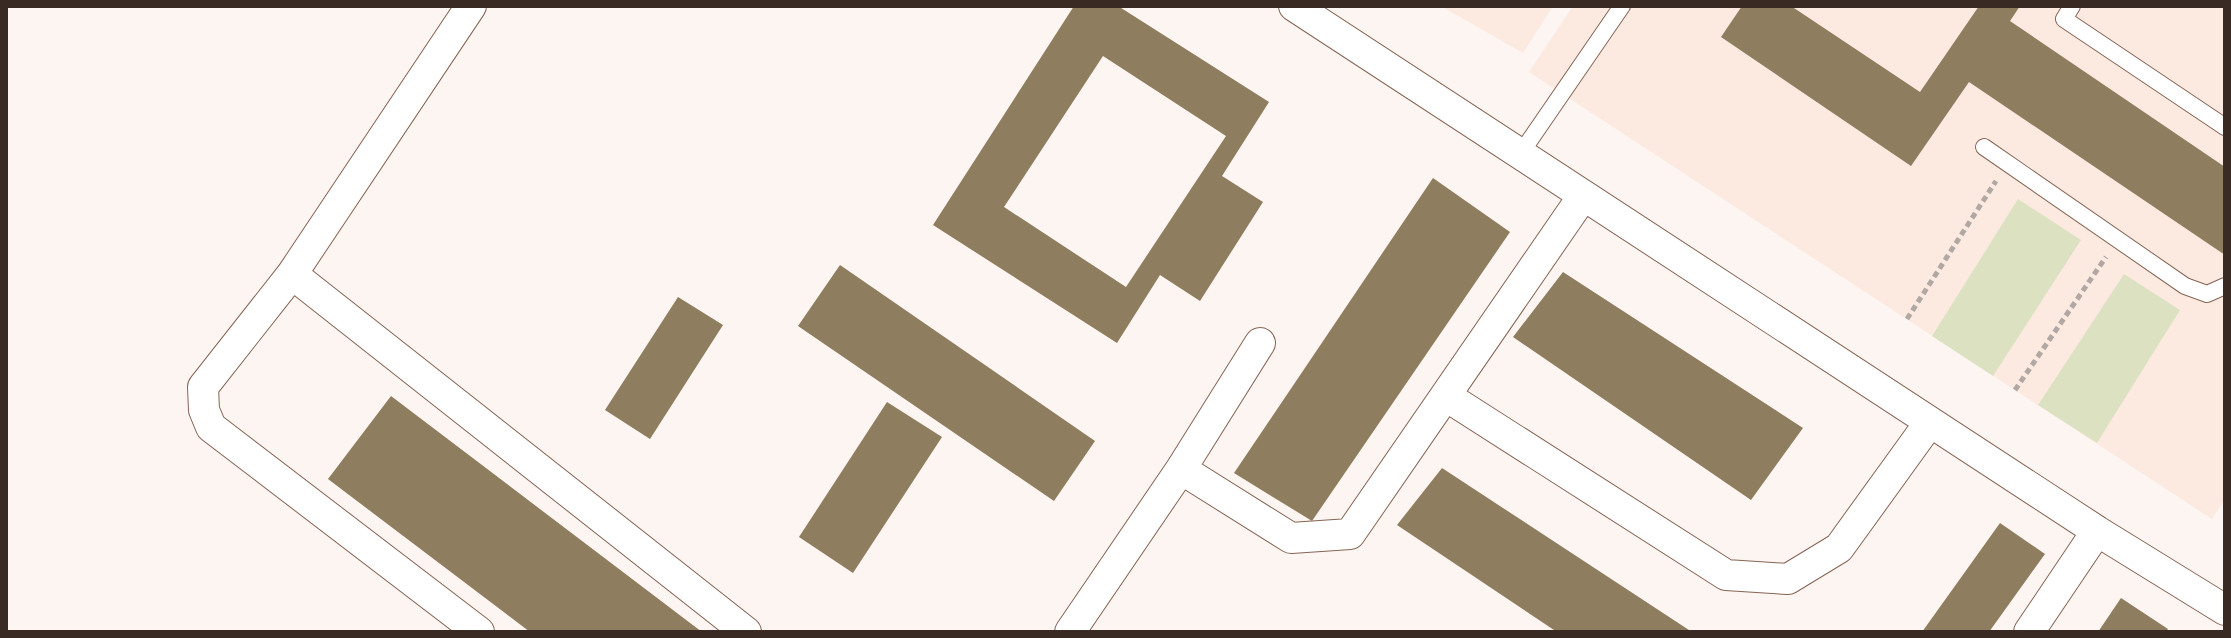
<svg xmlns="http://www.w3.org/2000/svg" width="2231" height="638" font-family="Merriweather,serif">
<style>
.built{fill:#fceae1}
.green{fill:#dce2c1}
.building{fill:#8e7d5e;fill-rule:evenodd}
.lines{fill:none;stroke-linecap:round;stroke-linejoin:round}
.lane-casing{stroke:#856555;stroke-width:18}
.street-casing{stroke:#856555;stroke-width:32}
.path{stroke:#b2a8a3;stroke-width:5;stroke-dasharray:6 4;stroke-linecap:butt}
.lane{stroke:#fff;stroke-width:16}
.street{stroke:#fff;stroke-width:30}
</style>
<rect width="100%" height="100%" fill="#fdf5f1"/>
<!-- built -->
<path class="built" d="M1441 6H1553L1523 53Z
M1573 6H2225V499L2212 519 1529 72Z"/>
<!-- green -->
<path class="green" d="M2018 199 2081 240 1993 376 1932 336Z
M2124 274 2180 310 2097 443 2038 405Z"/>
<!-- building -->
<path class="building" d="M1074 6H1118L1269 102 1222 176 1263 202 1200 301 1160 275 1117 343 933 225ZM1103 56 1226 136 1126 287 1004 207Z
M1742 6H1791L1920 92 1979 6H2020L2010 21 2225 167V255L1969 82 1911 166 1721 37Z
M1433 178 1510 232 1312 521 1234 473Z
M840 265 1095 441 1054 501 798 326Z
M1563 272 1803 428 1751 500 1513 337Z
M678 297 723 325 650 439 605 410Z
M391 396 702 632H530L328 479Z
M887 402 942 437 853 573 799 537Z
M1442 468 1692 632H1557L1397 525Z
M2000 523 2045 554 1989 632H1922Z
M2121 598 2168 629 2166 632H2098Z"/>
<g class="lines">
<!-- lane casing -->
<g class="lane-casing">
<path id="lane" d="M2072 6 2064 19 2225 127
M1984 147 2185 286 2207 294 2225 286
M1521 153 1622 6"/>
</g>
<!-- street casing -->
<g class="street-casing">
<path id="street" d="M471 6 292 274 203 387 204 410 211 427 479 632
M1294 6 2097 531 2225 610
M292 274 746 632
M1446 396 1726 575 1788 579 1839 548 1930 422
M1181 469 1291 538 1350 534 1583 196
M1070 632 1181 469 1260 343
M2029 632 2097 531"/>
</g>
<!-- path -->
<path class="path" d="M1907 319 1996 181
M2015 390 2106 257"/>
<!-- lane -->
<use href="#lane" class="lane"/>
<!-- street -->
<use href="#street" class="street"/>
</g>
<!-- border -->
<rect width="2231" height="638" fill="none" stroke="#392b24" stroke-width="16"/>
</svg>
